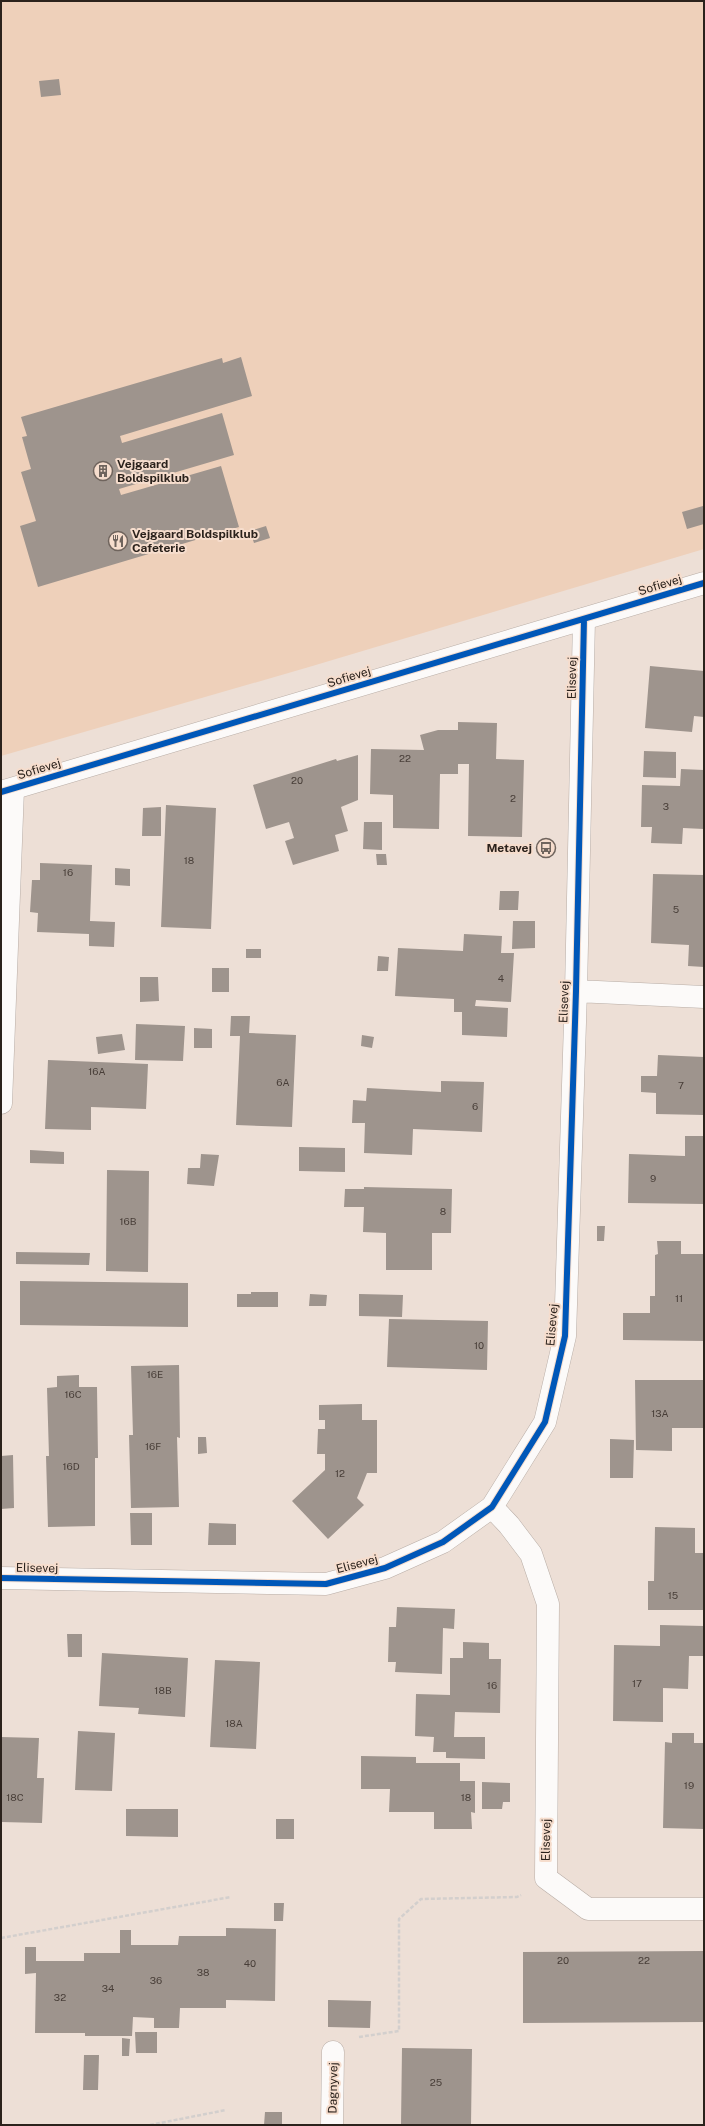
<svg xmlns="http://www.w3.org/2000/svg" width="705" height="2126" font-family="'Public Sans',sans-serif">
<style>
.green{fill:#eed0ba}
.building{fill:#9e948d}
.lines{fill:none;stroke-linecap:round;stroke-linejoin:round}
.minor-casing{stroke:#b8ada6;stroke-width:23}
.tertiary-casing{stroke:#b8ada6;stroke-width:23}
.path{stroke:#d3cfcd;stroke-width:2.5;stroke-dasharray:4 2;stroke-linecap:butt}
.minor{stroke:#fcfaf9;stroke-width:22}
.tertiary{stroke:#fcfaf9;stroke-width:22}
.cycleway-casing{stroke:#f6ddcd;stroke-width:8}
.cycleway{stroke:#0057b8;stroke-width:6}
.labels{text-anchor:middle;stroke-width:4;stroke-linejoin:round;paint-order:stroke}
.number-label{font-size:10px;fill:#483e38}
.poi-label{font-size:12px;font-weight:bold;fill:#2b221c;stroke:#f6ddcd;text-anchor:start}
.street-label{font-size:12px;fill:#2b221c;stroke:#f6ddcd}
</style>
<rect width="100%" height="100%" fill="#eddfd6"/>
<!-- green -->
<path class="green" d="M1 1H704V549L309 667 1 756Z"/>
<!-- building -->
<path class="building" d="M59 79 61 95 41 97 39 81Z
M241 357 252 396 120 436 122 443 222 413 234 455 119 489 121 495 221 466 239 527 38 587 20 526 36 521 21 472 31 469 22 437 27 436 21 417 222 358 223 363Z
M703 506 704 524 687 529 682 512Z
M266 526 270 538 254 543 250 531Z
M650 666 704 671V717L694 716 692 732 645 728Z
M458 722 497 723 496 759 524 760 522 837 468 836 469 764H458V774H440L439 829 393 828V795L370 794 371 749 424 750 420 735 438 730H458Z
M644 751 676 752V778L643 777Z
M358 755V800L341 807 348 831 335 835 339 851 293 865 285 841 294 838 289 822 266 829 253 785 336 759 337 761Z
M681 769 704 770V829L683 828 682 844 651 843 652 827H641L642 785 680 786Z
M166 805 216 808 211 929 161 927Z
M161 807V836H142L143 808Z
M364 822H382V850L363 849Z
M376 854H386L387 865H377Z
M40 863 92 865 90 921 115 922 114 947 89 946V934L37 932 38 913 30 912 32 880H40Z
M115 868 130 869V886L115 885Z
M653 874 704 875V967L688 966 689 945 651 943Z
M500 891H519L518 910H499Z
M513 921H535V948L512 949Z
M464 934 502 936 501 953H514L511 1002 476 1000 475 1006 508 1008 507 1037 462 1035V1012H454V999L395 996 398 948 463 951Z
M246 949H261V958H246Z
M378 956 389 957 388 971H377Z
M212 968H229V992H212Z
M140 977H158L159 1001 140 1002Z
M231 1016H250L249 1033 296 1035 292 1127 236 1125 240 1036H230Z
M136 1024 185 1026 183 1061 135 1060Z
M194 1028 212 1029V1048H194Z
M122 1034 125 1050 98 1054 96 1037Z
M362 1035 374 1037 372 1048 361 1046Z
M658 1055 704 1057V1115L656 1114V1093L641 1092V1076H657Z
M48 1060 148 1064 146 1109 91 1107V1130L45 1129Z
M441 1081 484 1082 482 1132 413 1129 412 1155 364 1153 365 1123H352L353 1100 366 1101 367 1088 441 1092Z
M685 1136H704V1204L628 1203 629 1154 685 1156Z
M299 1147 345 1148V1172L299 1171Z
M30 1150 64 1152V1164L30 1163Z
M201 1154 219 1155 214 1186 187 1184 188 1168H200Z
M107 1170 149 1171 148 1272 106 1271Z
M364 1187 452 1189 451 1233H432V1270H386V1233L363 1232 364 1207H344L345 1189H364Z
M597 1226H605L604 1241H597Z
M657 1241H681V1254H704V1341L623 1340V1313H650V1296H655V1255L658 1254Z
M16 1252 90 1253 89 1265 16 1264Z
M20 1281 188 1283V1327L20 1325Z
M251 1292H278V1307H237V1294H251Z
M310 1294 327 1295 326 1306H309Z
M359 1294 403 1295 402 1317 359 1316Z
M389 1319 488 1321 487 1370 387 1367Z
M179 1365 180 1438 177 1437 179 1507 131 1508 129 1435H133L131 1366Z
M79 1375V1387H97L98 1458H95V1526L48 1527 46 1456H49L47 1388 57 1387V1376Z
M635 1380H704V1428H672V1451L636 1450Z
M362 1404V1420H377V1473H367L357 1498 364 1505 328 1539 292 1501 325 1470V1454H317L318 1429H325V1420H319V1405Z
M198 1437H206L207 1453 198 1454Z
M610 1439 634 1440 633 1478H610Z
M13 1455 14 1508 1 1509V1456Z
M130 1513H152V1545H131Z
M209 1523 236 1524V1545H208Z
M655 1527 695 1528V1553H704V1610H648V1581H654Z
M397 1607 455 1609 454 1629 443 1628 442 1674 395 1672 396 1662H388L389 1627H396Z
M660 1625 704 1626V1656H689L688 1689 663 1688V1722L613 1721 614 1645 660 1646Z
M67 1634H82V1657H68Z
M463 1642 489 1643V1659H501L500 1713 455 1712 454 1737H485V1759L446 1758V1752H433L434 1737 415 1736 416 1694 450 1695V1658H463Z
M102 1653 188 1658 185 1717 138 1714 139 1708 99 1706Z
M215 1660 260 1662 256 1749 210 1747Z
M78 1731 115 1733 112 1791 75 1790Z
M672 1733H694V1743H704V1829L663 1828 665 1742 672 1743Z
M1 1737 39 1738 37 1778H44L42 1823 1 1822Z
M361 1756 416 1757V1763H460V1781H475V1813L471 1812 472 1829H434V1812H389L390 1789H361Z
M482 1782 510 1783V1802H503L502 1809H482Z
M126 1809H178V1837L126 1836Z
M276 1819H294V1839H276Z
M274 1903H284L283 1921H274Z
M226 1928 276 1929 275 2001 226 2000V2008H180L179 2028H154V2018L133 2017 132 2036H85V2033H35L36 1973 25 1974V1947H36V1961H84V1953H120V1930H131V1945H178L179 1936H226Z
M704 1951V2022L523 2023V1952Z
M328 2000 371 2001 370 2028 328 2027Z
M135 2032H157V2053H136Z
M122 2038 130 2039 129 2056H122Z
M402 2048 472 2049 471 2125H401Z
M84 2055H99L98 2090H83Z
M265 2112H282V2125H264Z"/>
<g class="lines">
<!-- minor casing -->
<g class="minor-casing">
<path id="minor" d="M576 991 704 997
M1 1103 13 789
M492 1507 509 1525 531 1554 548 1604 546 1878 588 1909H704
M1 1578 326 1584 385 1568 443 1542 492 1507 545 1422 565 1336 576 991 584 619
M332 2125 333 2052"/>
</g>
<!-- tertiary casing -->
<g class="tertiary-casing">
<path id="tertiary" d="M1 792 704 583"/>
</g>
<!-- path -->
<path class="path" d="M1 1938 231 1897
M359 2037 399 2031V1919L421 1899 517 1897 521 1895
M150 2125 226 2110"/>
<!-- minor -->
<use href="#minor" class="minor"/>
<!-- tertiary -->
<use href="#tertiary" class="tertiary"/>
<!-- cycleway casing -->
<g class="cycleway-casing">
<path id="cycleway" d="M1 792 704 583
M1 1578 326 1584 385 1568 443 1542 492 1507 545 1422 565 1336 576 991 584 619"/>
</g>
<!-- cycleway -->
<use href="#cycleway" class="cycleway"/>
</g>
<!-- icons -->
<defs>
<g id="building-ring" transform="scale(1)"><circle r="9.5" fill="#f6ddcd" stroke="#6f645d" stroke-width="1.5"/><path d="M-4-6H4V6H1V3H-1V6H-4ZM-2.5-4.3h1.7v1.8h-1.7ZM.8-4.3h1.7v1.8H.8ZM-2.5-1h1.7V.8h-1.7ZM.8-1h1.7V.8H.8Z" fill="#6f645d"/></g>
<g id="restaurant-ring" transform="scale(1)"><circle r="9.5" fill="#f6ddcd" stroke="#6f645d" stroke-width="1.5"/><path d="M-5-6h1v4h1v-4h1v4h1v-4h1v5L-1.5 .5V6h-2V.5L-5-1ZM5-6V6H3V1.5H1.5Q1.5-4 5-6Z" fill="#6f645d"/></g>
<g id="bus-ring" transform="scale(1)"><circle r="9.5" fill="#f6ddcd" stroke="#6f645d" stroke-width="1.5"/><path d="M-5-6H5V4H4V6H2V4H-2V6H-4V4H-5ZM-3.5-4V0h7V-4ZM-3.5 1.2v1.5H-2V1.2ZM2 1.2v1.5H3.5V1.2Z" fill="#6f645d"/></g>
</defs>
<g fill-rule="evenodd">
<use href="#building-ring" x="103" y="471"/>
<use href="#restaurant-ring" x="118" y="541"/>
<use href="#bus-ring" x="546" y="848"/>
</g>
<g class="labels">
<!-- number labels -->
<g class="number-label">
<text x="405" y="762">22</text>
<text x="297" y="784">20</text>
<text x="513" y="802">2</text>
<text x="666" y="810">3</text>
<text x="189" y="864">18</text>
<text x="68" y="876">16</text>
<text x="676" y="913">5</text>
<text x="501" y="982">4</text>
<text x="97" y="1075">16A</text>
<text x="283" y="1086">6A</text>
<text x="681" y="1089">7</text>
<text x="475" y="1110">6</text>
<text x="653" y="1182">9</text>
<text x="443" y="1215">8</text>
<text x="128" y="1225">16B</text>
<text x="679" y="1302">11</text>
<text x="479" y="1349">10</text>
<text x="155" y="1378">16E</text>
<text x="73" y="1398">16C</text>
<text x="660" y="1417">13A</text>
<text x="153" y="1450">16F</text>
<text x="71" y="1470">16D</text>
<text x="340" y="1477">12</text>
<text x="673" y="1599">15</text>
<text x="637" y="1687">17</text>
<text x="492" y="1689">16</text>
<text x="163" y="1694">18B</text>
<text x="234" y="1727">18A</text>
<text x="689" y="1789">19</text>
<text x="15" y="1801">18C</text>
<text x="466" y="1801">18</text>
<text x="563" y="1964">20</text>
<text x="644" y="1964">22</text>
<text x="250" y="1967">40</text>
<text x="203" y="1976">38</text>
<text x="156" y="1984">36</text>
<text x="108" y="1992">34</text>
<text x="60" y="2001">32</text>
<text x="436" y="2086">25</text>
</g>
<!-- poi labels -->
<g class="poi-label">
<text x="117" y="468">Vejgaard<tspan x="117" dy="14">Boldspilklub</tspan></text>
<text x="132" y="538">Vejgaard Boldspilklub<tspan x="132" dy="14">Cafeterie</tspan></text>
<text x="532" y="852" text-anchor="end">Metavej</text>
</g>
<!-- street labels -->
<g class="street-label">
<text transform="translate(660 585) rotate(-17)" y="4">Sofievej</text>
<text transform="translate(349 677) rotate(-17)" y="4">Sofievej</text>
<text transform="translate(572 678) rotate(-89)" y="4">Elisevej</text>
<text transform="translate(39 769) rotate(-17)" y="4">Sofievej</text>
<text transform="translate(564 1002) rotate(-88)" y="4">Elisevej</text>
<text transform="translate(552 1325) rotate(-85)" y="4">Elisevej</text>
<text transform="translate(357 1564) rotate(-15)" y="4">Elisevej</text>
<text transform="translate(37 1568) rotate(1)" y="4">Elisevej</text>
<text transform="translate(546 1840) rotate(-89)" y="4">Elisevej</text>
<text transform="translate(333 2088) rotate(-89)" y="4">Dagnyvej</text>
</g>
</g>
<!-- border -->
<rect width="705" height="2126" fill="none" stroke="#2b221c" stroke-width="4"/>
</svg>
